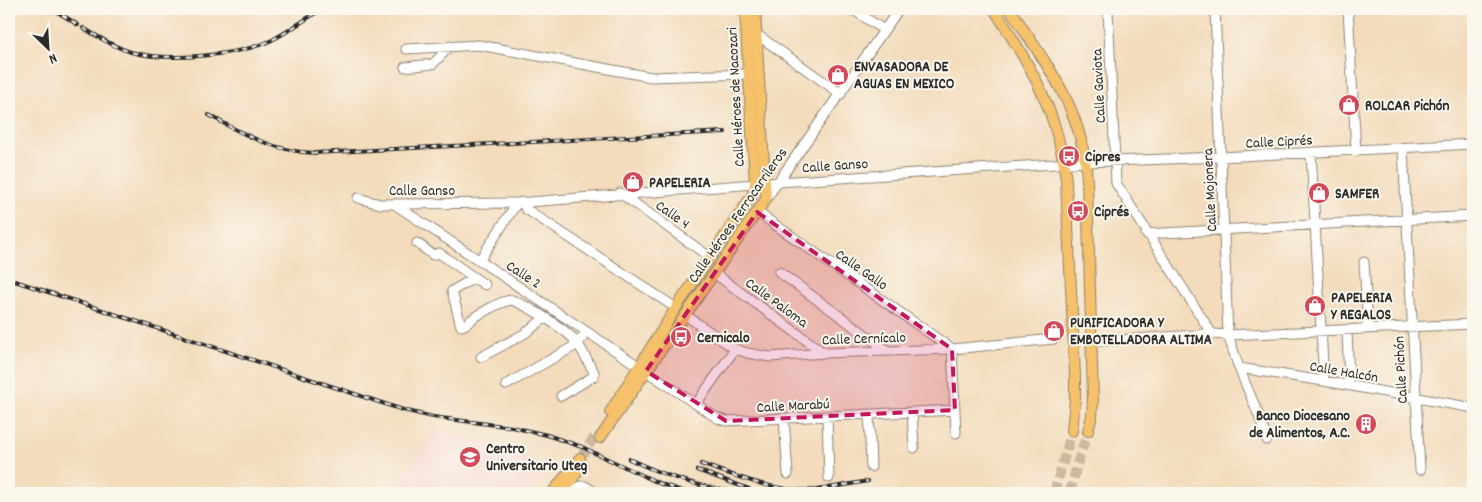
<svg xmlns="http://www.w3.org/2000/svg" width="1482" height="502" font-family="Dekko,sans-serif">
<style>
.built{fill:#f7d0cb}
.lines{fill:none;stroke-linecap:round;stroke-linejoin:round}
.major-tunnel{stroke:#cbb89e;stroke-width:10;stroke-dasharray:10 5;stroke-linecap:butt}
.minor-casing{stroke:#8f8373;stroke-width:11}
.major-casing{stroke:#8f8373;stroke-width:12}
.minor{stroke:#fff;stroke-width:9}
.major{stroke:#f5c16b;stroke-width:10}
.rail-casing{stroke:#2b2b2b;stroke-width:4}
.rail{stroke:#fbf7ec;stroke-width:2;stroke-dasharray:5.5;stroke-linecap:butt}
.marked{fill:#c2185b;fill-opacity:0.2;stroke:#c2185b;stroke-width:4;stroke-dasharray:10 6;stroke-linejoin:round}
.labels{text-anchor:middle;stroke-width:4;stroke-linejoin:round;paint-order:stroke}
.poi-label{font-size:15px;font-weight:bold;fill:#2b2b2b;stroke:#fbf7ec;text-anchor:start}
.street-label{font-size:15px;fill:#2b2b2b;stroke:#fbf7ec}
</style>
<rect width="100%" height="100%" fill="#fbf7ec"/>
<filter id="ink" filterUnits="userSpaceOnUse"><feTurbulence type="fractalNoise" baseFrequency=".02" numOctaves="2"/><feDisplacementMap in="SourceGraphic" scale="10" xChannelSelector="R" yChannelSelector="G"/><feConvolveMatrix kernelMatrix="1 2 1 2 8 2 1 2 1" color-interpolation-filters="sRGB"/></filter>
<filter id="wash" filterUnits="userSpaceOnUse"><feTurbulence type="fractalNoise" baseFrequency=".0096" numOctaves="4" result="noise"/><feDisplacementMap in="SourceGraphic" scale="20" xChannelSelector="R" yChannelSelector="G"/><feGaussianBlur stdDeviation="1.12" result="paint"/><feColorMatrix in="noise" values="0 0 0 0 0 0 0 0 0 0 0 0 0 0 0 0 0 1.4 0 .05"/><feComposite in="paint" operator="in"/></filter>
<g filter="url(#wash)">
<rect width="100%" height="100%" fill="#f3dbbb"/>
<!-- built -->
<path class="built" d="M437 429 500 448 545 466 549 469 531 493H400L395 490Z"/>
</g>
<g filter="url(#ink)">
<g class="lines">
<!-- major-tunnel -->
<path class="major-tunnel" d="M580 458 596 435
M1054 493 1072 431
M1070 493 1077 464 1088 431"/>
<!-- minor casing -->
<g class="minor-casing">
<path id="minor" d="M852 9 884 30
M1108 9 1116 183 1212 334
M1215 9 1228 335 1239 368 1259 416 1267 440
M1348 9 1356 151
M756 34 841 94
M406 49 479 45 651 77 748 74
M405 67 433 64 450 46
M1403 149 1420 470
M1311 153 1324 381
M620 193 711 258
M358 198 380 204H394L517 203 779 182 1086 162 1221 157 1473 144
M766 199 899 9
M521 202 526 209 676 308
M394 204 640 367
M757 212 952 349 956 433
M1146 234 1473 216
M417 243 433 255 439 253 485 285
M479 261 517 203
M1364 262 1368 329
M779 272 888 351
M714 273 824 353
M474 278 452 291 461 326C467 325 470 320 475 317 485 311 500 301 512 300 528 306 568 330 578 344 584 353 588 363 594 372V376L561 396
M685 315 735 349 747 353 770 357 824 353 952 349 1054 339
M1347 330 1349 385
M1102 341 1212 334 1228 335 1473 324
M481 357 524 334 545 318
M1239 368 1324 381 1473 408
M646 371 717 418 726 421 955 410
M506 385 578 344 586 332
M696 404 735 349
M912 413 914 448
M869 415 871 467
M827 417 829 478
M784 418 788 474
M573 493 580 486H585L596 493"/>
</g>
<!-- major casing -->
<g class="major-casing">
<path id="major" d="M994 9C1030 65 1059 113 1066 181L1075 376V399L1072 431
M1010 9C1047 66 1083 108 1087 180L1093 400 1092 416 1088 431
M610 412 676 308 753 194 755 184 745 9
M600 438 766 199 755 9
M552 493 580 458
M563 493 582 465"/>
</g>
<!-- minor -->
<use href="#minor" class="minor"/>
<!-- major -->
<use href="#major" class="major"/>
<!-- rail casing -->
<g class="rail-casing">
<path id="rail" d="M53 9 78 25
M83 28C99 37 113 47 131 52 166 62 239 56 272 40 289 31 305 20 321 9
M209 115C242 134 276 152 315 153L725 132
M9 279 403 410 433 417 512 427 547 435 582 447 661 484 688 493
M629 459C667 477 703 489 745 493
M701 464C741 478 774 492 817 490
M697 470 749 489
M811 491 868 481"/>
</g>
<!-- rail -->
<use href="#rail" class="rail"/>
</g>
</g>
<!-- marked area -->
<path class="marked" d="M757 212 952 349 955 410 726 421 646 371Z"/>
<!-- icons -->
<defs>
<g id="shop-disc" transform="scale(1.125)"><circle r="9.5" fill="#d1495b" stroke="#fbf7ec"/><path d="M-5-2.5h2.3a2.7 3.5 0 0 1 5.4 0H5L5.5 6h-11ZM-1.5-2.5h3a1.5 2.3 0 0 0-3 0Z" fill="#fff"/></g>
<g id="bus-disc" transform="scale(1.125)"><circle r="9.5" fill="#d1495b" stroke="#fbf7ec"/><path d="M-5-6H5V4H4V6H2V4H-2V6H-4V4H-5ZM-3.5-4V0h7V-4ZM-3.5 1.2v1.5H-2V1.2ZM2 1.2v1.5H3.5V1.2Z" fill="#fff"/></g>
<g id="building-disc" transform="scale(1.125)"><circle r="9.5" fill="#d1495b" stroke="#fbf7ec"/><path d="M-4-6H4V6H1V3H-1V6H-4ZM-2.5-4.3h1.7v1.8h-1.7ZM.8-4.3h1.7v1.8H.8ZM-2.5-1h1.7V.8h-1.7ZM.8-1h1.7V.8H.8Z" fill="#fff"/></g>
<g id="university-disc" transform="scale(1.125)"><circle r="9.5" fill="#d1495b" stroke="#fbf7ec"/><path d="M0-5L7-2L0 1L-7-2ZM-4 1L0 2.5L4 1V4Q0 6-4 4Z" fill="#fff"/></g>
</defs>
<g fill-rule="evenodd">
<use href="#shop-disc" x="838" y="75"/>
<use href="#shop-disc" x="1349" y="105"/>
<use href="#bus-disc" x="1069" y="156"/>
<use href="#shop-disc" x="633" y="182"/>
<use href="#shop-disc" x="1319" y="193"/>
<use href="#bus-disc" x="1078" y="211"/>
<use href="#shop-disc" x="1315" y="306"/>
<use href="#shop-disc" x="1054" y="331"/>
<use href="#bus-disc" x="681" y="337"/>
<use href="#building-disc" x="1366" y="424"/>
<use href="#university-disc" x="470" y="457"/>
</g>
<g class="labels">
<!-- poi labels -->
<g class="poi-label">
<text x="854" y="71">ENVASADORA DE<tspan x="854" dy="17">AGUAS EN MEXICO</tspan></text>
<text x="1365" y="110">ROLCAR Pichón</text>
<text x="1085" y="161">Cipres</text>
<text x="649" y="187">PAPELERIA</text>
<text x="1335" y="198">SAMFER</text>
<text x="1094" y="216">Ciprés</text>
<text x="1331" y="302">PAPELERIA<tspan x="1331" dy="17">Y REGALOS</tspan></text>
<text x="1070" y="327">PURIFICADORA Y<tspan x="1070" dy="17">EMBOTELLADORA ALTIMA</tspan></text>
<text x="697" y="342">Cernicalo</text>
<text x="1350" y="420" text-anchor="end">Banco Diocesano<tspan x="1350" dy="17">de Alimentos, A.C.</tspan></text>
<text x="486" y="453">Centro<tspan x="486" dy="17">Universitario Uteg</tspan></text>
</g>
<!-- street labels -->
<g class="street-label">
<text transform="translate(1098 86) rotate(-93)" y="5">Calle Gaviota</text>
<text transform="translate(735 97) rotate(-93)" y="5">Calle Héroes de Nacozari</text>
<text transform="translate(1279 141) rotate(-3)" y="5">Calle Ciprés</text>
<text transform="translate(835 165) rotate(-4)" y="5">Calle Ganso</text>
<text x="422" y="195">Calle Ganso</text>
<text transform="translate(1209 190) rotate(-93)" y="5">Calle Mojonera</text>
<text transform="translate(673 214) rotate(35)" y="5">Calle 4</text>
<text transform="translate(737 215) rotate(-55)" y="5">Calle Héroes Ferrocarrileros</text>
<text transform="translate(862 269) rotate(35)" y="5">Calle Gallo</text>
<text transform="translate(524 274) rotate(33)" y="5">Calle 2</text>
<text transform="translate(777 302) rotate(36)" y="5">Calle Paloma</text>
<text transform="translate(864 338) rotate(-2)" y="5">Calle Cernícalo</text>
<text transform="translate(1400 370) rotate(-93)" y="5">Calle Pichón</text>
<text transform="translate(1344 371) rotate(10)" y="5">Calle Halcón</text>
<text transform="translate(793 405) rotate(-3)" y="5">Calle Marabú</text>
</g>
</g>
<!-- margin -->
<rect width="1482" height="502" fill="none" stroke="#fbf7ec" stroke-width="30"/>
<!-- north arrow -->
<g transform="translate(48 48) rotate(155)" stroke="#fbf7ec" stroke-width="4" paint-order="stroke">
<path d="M0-4L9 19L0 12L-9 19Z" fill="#2b2b2b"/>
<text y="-8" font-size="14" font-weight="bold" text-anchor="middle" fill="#2b2b2b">N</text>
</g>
</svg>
